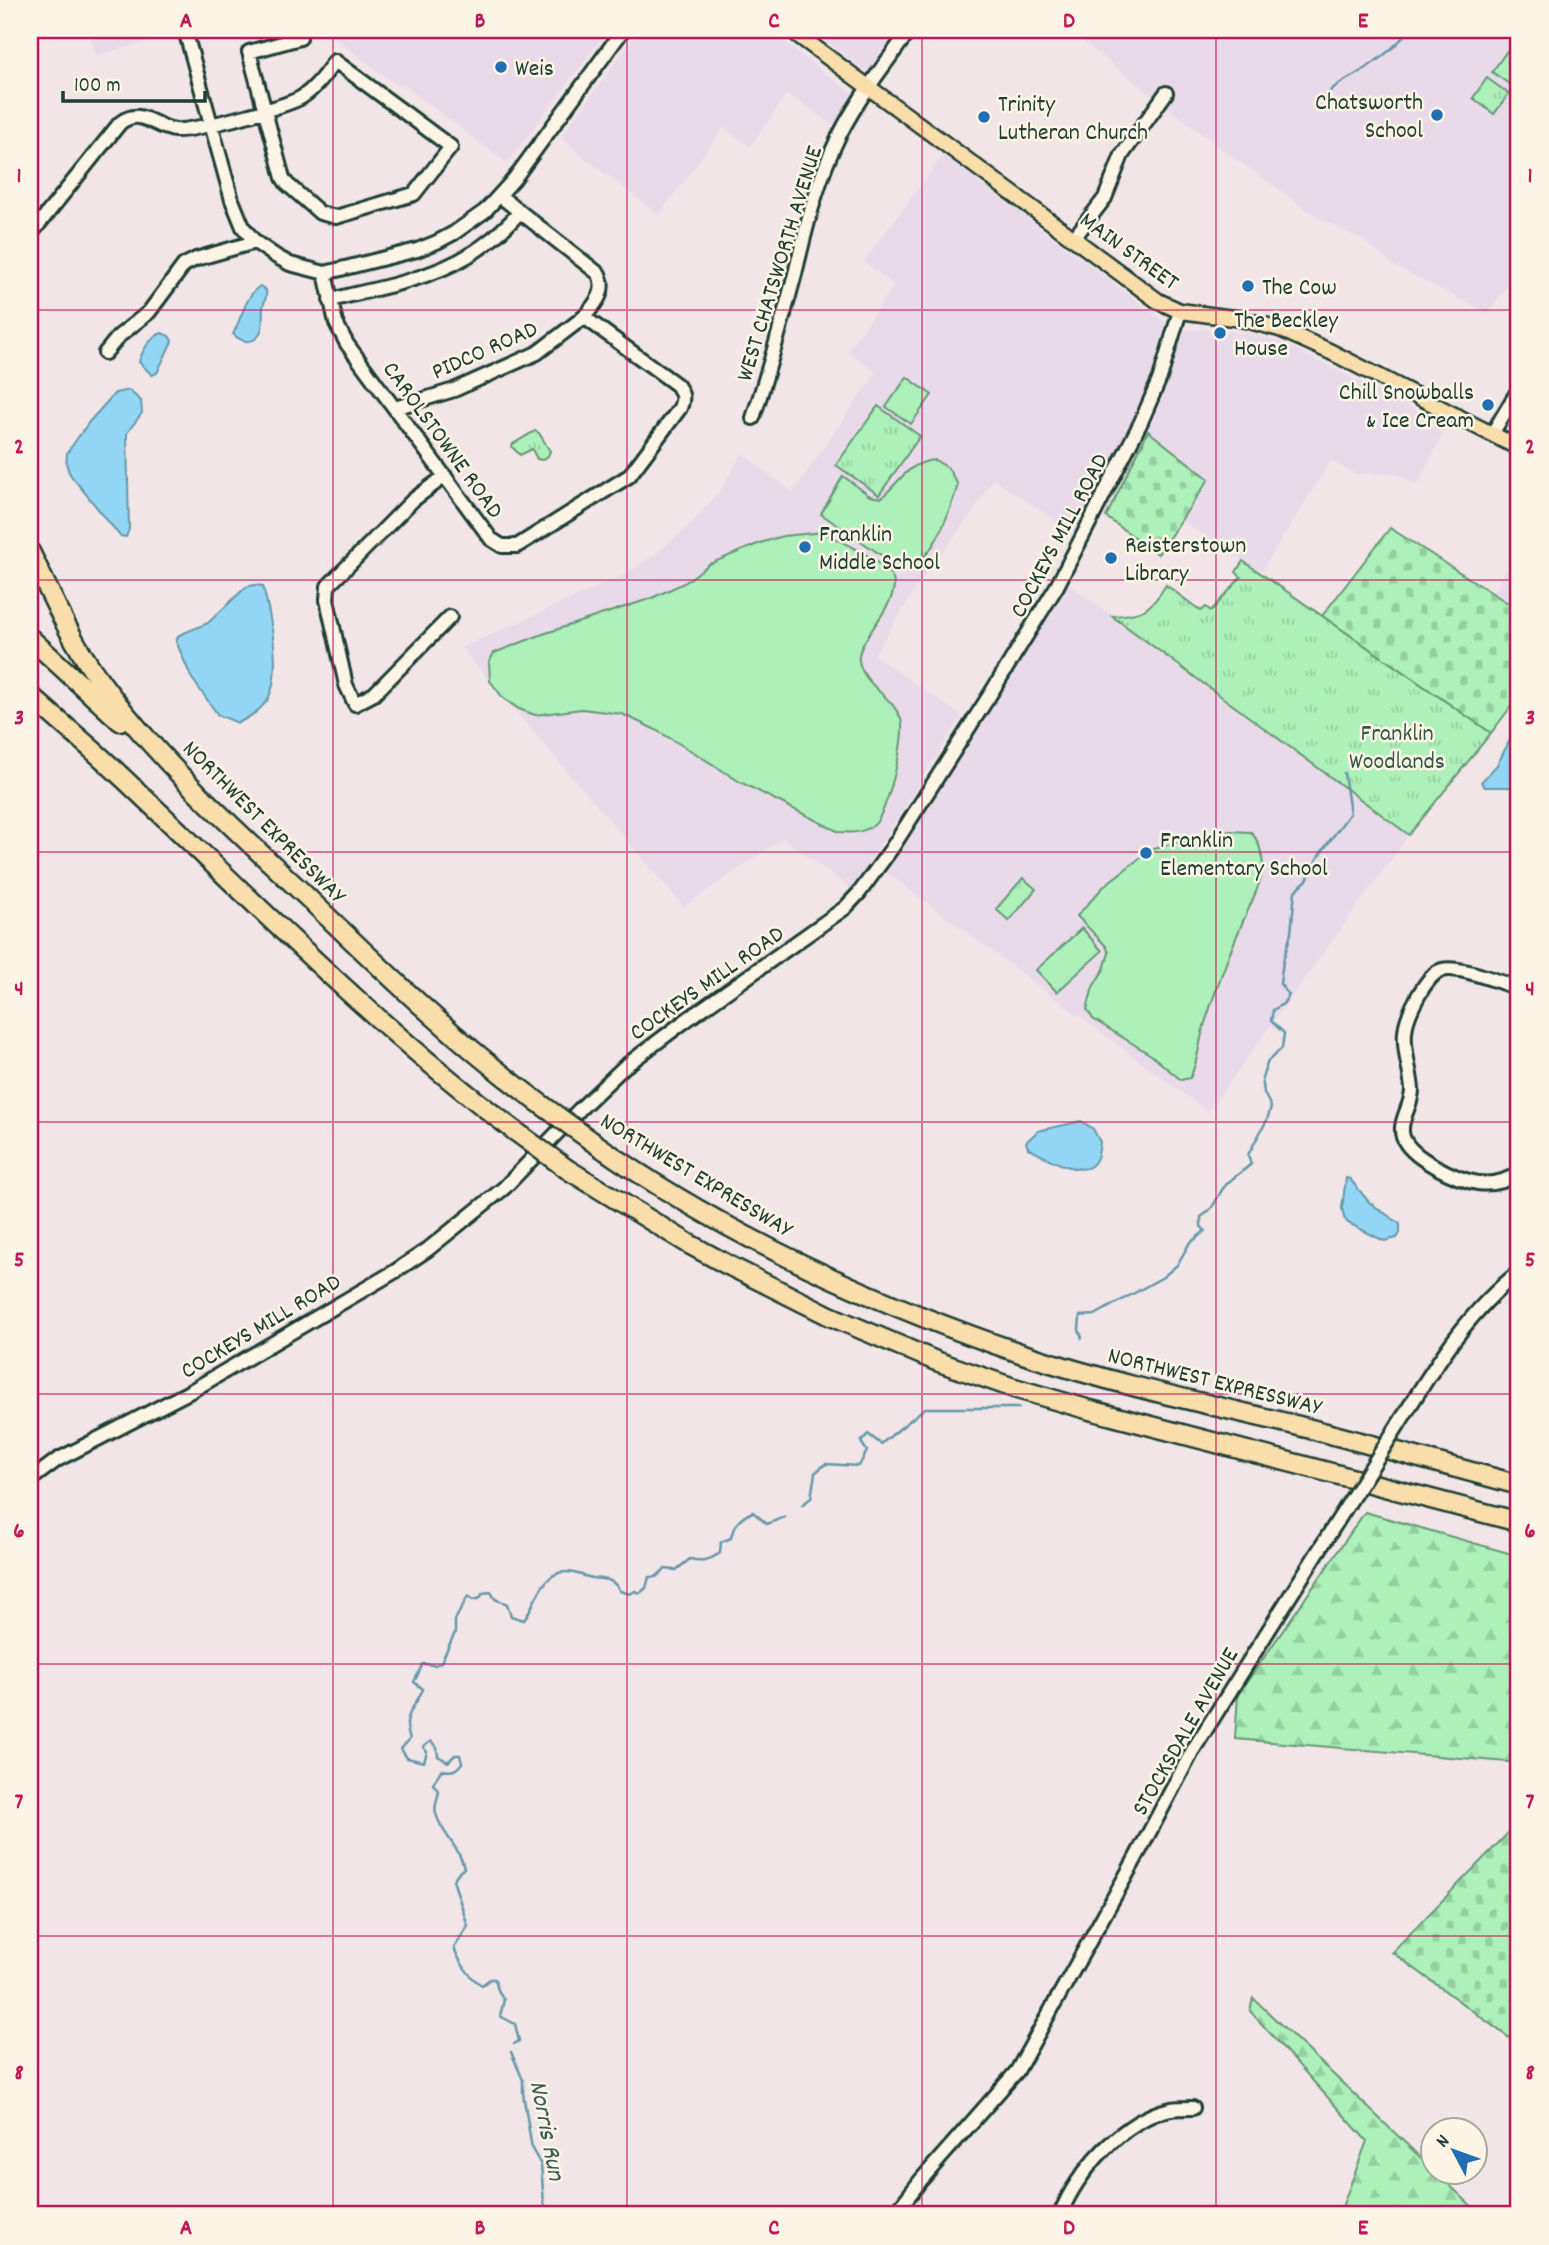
<svg xmlns="http://www.w3.org/2000/svg" width="1549" height="2245" font-family="Dekko,sans-serif">
<style>
.built{fill:#e9daea}
.grass{fill:#adf0b9;stroke:#669676;stroke-width:2}
.forest{fill:url(#forest-firs);stroke:#669676;stroke-width:2}
.cemetery{fill:url(#cemetery-stones);stroke:#669676;stroke-width:2}
.park{fill:url(#park-tufts);stroke:#669676;stroke-width:2}
.water{fill:#93d5f4;stroke:#6598a7;stroke-width:2}
.lines{fill:none;stroke-linecap:round;stroke-linejoin:round}
.stream{stroke:#6598a7;stroke-width:2.5}
.minor-casing{stroke:#1f3d34;stroke-width:18}
.major-casing{stroke:#1f3d34;stroke-width:19}
.highway-casing{stroke:#1f3d34;stroke-width:23}
.minor{stroke:#fcf5e5;stroke-width:12}
.major{stroke:#f9deab;stroke-width:14}
.highway{stroke:#f9deab;stroke-width:18}
.minor-bridge-casing{stroke:#1f3d34;stroke-width:18;stroke-linecap:butt}
.highway-bridge-casing{stroke:#1f3d34;stroke-width:23;stroke-linecap:butt}
.minor-bridge{stroke:#fcf5e5;stroke-width:12}
.highway-bridge{stroke:#f9deab;stroke-width:18}
.grid{fill:none;stroke:#c2185b;stroke-width:2;stroke-opacity:0.55}
.poi-dot{fill:#1f6fb2;stroke:#fcf5e5;stroke-width:2.5}
.labels{text-anchor:middle;stroke-width:5;stroke-linejoin:round;paint-order:stroke}
.poi-label{font-size:24px;fill:#1f3d34;stroke:#fcf5e5;text-anchor:start}
.street-label{font-size:24px;fill:#1f3d34;stroke:#fcf5e5}
.park-label{font-size:24px;fill:#345848;stroke:#fcf5e5}
.water-label{font-size:26px;font-style:italic;fill:#365b5a;stroke:#fcf5e5}
.neatline{fill:none;stroke:#c2185b;stroke-width:2.5}
.grid-label{font-size:23px;text-anchor:middle;font-weight:bold;fill:#c2185b}
</style>
<defs>
<pattern id="forest-firs" width="22" height="20" patternUnits="userSpaceOnUse" patternTransform="scale(1.75)"><rect width="22" height="20" fill="#adf0b9"/><path d="M5 1l3.5 6h-7zM16 11l3.5 6h-7z" fill="#94cfa0"/></pattern>
<pattern id="cemetery-stones" width="16" height="16" patternUnits="userSpaceOnUse" patternTransform="scale(1.75)"><rect width="16" height="16" fill="#adf0b9"/><path d="M2 7V4a2 2 0 0 1 4 0v3zM10 15v-3a2 2 0 0 1 4 0v3z" fill="#94cfa0"/></pattern>
<pattern id="park-tufts" width="24" height="20" patternUnits="userSpaceOnUse" patternTransform="scale(1.75)"><rect width="24" height="20" fill="#adf0b9"/><path d="M3 7l-1-3M5 7V3M7 7l1-3M15 17l-1-3M17 17v-4M19 17l1-3" fill="none" stroke="#94cfa0"/></pattern>
</defs>
<rect width="100%" height="100%" fill="#f1e5e8"/>
<filter id="ink" filterUnits="userSpaceOnUse"><feTurbulence type="fractalNoise" baseFrequency=".0143" numOctaves="2"/><feDisplacementMap in="SourceGraphic" scale="14" xChannelSelector="R" yChannelSelector="G"/><feConvolveMatrix kernelMatrix="1 2 1 2 8 2 1 2 1" color-interpolation-filters="sRGB"/></filter>
<g filter="url(#ink)">
<!-- built -->
<path class="built" d="M89 30H172L174 35 96 55Z
M324 30H608L507 163 402 84 399 87Z
M639 30H768L855 95 838 128 787 94 750 147 724 127 659 215 581 155 561 137Z
M811 30H900L868 72Z
M1068 30H1519V269L1488 313 1396 267 1361 239 1319 218 1220 148Z
M943 155 1164 321 1165 327 1151 375 1143 396 1077 535 993 479 972 513 917 587 874 655 962 716 852 889 783 838 684 907 461 648 620 577 649 559 690 525 720 491 742 454 793 492 876 372 848 351 894 286 864 261Z
M1206 329 1258 335 1283 343 1447 426 1417 485 1394 473 1355 474 1331 461 1261 572 1181 520 1209 479 1148 431 1168 384 1182 332 1184 330Z
M1519 544V610L1493 594Z
M1064 581 1409 835 1208 1112 884 871 1012 669Z"/>
<!-- grass -->
<path class="grass" d="M1507 51 1519 60V77L1512 86 1492 72Z
M907 377 932 395 911 424 886 407Z
M935 460 948 468 958 485C950 509 932 572 899 567L821 514 843 476 870 496 881 498C900 482 908 462 935 460Z
M823 532C840 541 886 561 893 579 901 603 856 640 859 660 862 685 893 696 901 719 907 735 887 814 874 825 863 833 852 833 839 832L740 782 695 753 654 729 622 714 582 709 535 715 519 709 504 699 490 681 489 662 494 653 543 634 652 598 686 582 709 564 760 543 783 536Z
M1230 831 1251 832C1259 841 1263 855 1263 867 1262 881 1254 896 1249 908 1231 947 1217 986 1204 1026 1199 1043 1198 1062 1190 1078L1181 1080 1151 1055 1093 1019 1087 1009 1093 987 1104 969 1109 953 1106 946 1077 916 1105 885 1153 848Z
M1082 928 1102 951 1057 992 1036 970Z"/>
<!-- forest -->
<path class="forest" d="M1365 1512 1519 1556V1763L1235 1739 1238 1695Z
M1253 1998 1481 2215H1339L1367 2141 1250 2011Z"/>
<!-- cemetery -->
<path class="cemetery" d="M1148 431 1209 479 1158 554 1106 517Z
M1390 528 1519 610V696L1491 733 1322 616Z
M1519 1822V2045L1392 1952Z"/>
<!-- park -->
<path class="park" d="M1487 78 1509 94 1494 114 1473 98Z
M878 406 920 436 879 495 836 465Z
M535 431 539 433 550 451 548 456 542 460 537 459 532 449 520 455 512 447 513 444Z
M1243 561 1491 733 1409 835 1112 616C1143 614 1150 611 1166 585L1201 611 1206 607 1211 611 1241 577 1236 572Z
M1023 878 1036 889 1009 921 996 909Z"/>
<!-- water -->
<path class="water" d="M260 286 266 290C267 297 265 300 263 307 262 314 264 324 261 331 256 345 242 343 233 334 241 320 246 294 260 286Z
M162 333 169 336 172 341 157 373 152 375 139 362C142 351 150 337 162 333Z
M129 390 141 401 142 413 127 433 129 529 126 537 120 536 72 477C66 469 66 463 67 453L89 422 115 393Z
M254 585 263 586C270 615 283 671 268 699 262 709 249 718 238 723L218 715 191 677 176 641 179 635 208 623 246 587Z
M1516 736 1519 742V787H1485L1481 782 1497 765 1510 740Z
M1081 1121 1093 1129 1100 1142C1099 1149 1099 1157 1094 1163 1082 1180 1042 1155 1028 1148L1026 1142 1038 1131Z
M1346 1178 1350 1179 1369 1202 1400 1224V1233L1397 1238 1384 1241 1348 1223 1344 1218 1342 1208Z"/>
<g class="lines">
<!-- stream -->
<path class="stream" d="M1330 91C1339 83 1348 79 1358 73 1376 62 1396 47 1409 30
M1082 1338 1079 1330 1080 1316 1095 1315 1163 1277 1177 1265 1189 1244 1205 1231 1201 1226V1217C1216 1208 1215 1198 1225 1186 1232 1177 1243 1172 1251 1164L1248 1155 1267 1120 1271 1107 1264 1093 1262 1078 1268 1061 1282 1048 1284 1033 1271 1021 1273 1010 1283 1004 1289 995 1280 984 1283 961 1291 933 1295 891 1307 880 1318 857 1350 813 1344 773
M802 1505 811 1498 815 1473 825 1464 859 1466 867 1451 861 1442 868 1434 881 1444 925 1408H1019
M514 2044 519 2041 515 2024 500 2016 504 2000 498 1990 495 1979H490L482 1985C470 1979 459 1961 454 1948L468 1926 453 1880 458 1873 464 1868C460 1848 442 1834 436 1814 434 1808 437 1799 439 1792L433 1784 441 1770C451 1772 456 1771 462 1763L460 1755H455L448 1762 438 1756 437 1748 431 1741 423 1747 427 1752 424 1762 407 1758 401 1749 410 1739C401 1716 414 1710 423 1689L414 1682 423 1664 435 1665 441 1662 455 1633V1620L468 1596 474 1600 480 1598 483 1593 491 1592 495 1599 507 1604 511 1616 524 1620C536 1604 541 1573 565 1572 574 1571 584 1577 593 1578 606 1580 613 1578 620 1591L630 1594 635 1591 640 1593 646 1588 649 1577H656L665 1569 676 1570 690 1559C702 1562 710 1560 720 1553L721 1542 731 1538C733 1525 742 1516 753 1512L767 1524 785 1517
M511 2052 523 2080V2093L532 2149 541 2165 544 2203 550 2215"/>
<!-- minor casing -->
<g class="minor-casing">
<path id="minor" d="M185 30 232 200 243 227 255 242 277 257 290 264 325 273 417 250 437 242 454 233 485 211 514 179 623 30
M34 230 120 123C142 107 153 127 175 130 192 132 288 106 302 97 316 88 325 74 335 61L451 147 414 194 336 217 320 213 287 184 283 178 249 52 300 38
M1074 238 1105 198 1122 155 1166 93
M325 273 336 323 347 344 491 539 502 546H517L629 476 680 408C684 398 683 394 677 385L584 317C596 303 607 292 599 274L500 196
M330 300C407 281 464 275 519 213
M105 353 119 336 149 312 184 265 196 259 255 242
M395 408 454 390 537 353 584 317
M753 418C769 370 782 322 795 274 805 232 815 190 832 151 851 107 882 68 910 30
M1492 434 1519 389
M445 476 413 500 328 586 327 600 346 685 355 704 374 694 450 617
M1519 988C1500 983 1460 965 1442 970 1426 974 1406 1016 1405 1032 1403 1052 1411 1071 1412 1090 1412 1106 1398 1121 1403 1137 1410 1158 1458 1180 1478 1183 1493 1185 1507 1181 1519 1173
M1398 1425C1433 1369 1466 1313 1519 1272
M30 1480 57 1460 191 1391 394 1272 427 1250 504 1188 580 1109 624 1067 685 1021 845 908 859 893 892 848 991 693 1057 586 1141 422 1160 378 1180 311
M894 2215 921 2180 1017 2071 1133 1863 1193 1750 1345 1509
M1060 2215C1077 2172 1123 2119 1171 2109 1178 2108 1186 2108 1193 2108"/>
</g>
<!-- major casing -->
<g class="major-casing">
<path id="major" d="M791 30 1158 301 1180 311 1241 319 1280 329 1331 352 1519 448"/>
</g>
<!-- highway casing -->
<g class="highway-casing">
<path id="highway" d="M30 552C51 594 70 639 98 678 157 760 234 828 307 897 383 970 457 1043 542 1105
M30 638 120 721
M30 695C55 718 81 739 106 762 240 887 368 1021 515 1131
M593 1142C722 1234 874 1303 1023 1354 1114 1384 1207 1404 1299 1426 1373 1445 1446 1465 1519 1485
M567 1169 689 1244 728 1265 830 1316 936 1361 1014 1388 1090 1410 1519 1522"/>
</g>
<!-- minor -->
<use href="#minor" class="minor"/>
<!-- major -->
<use href="#major" class="major"/>
<!-- highway -->
<use href="#highway" class="highway"/>
<!-- minor-bridge casing -->
<g class="minor-bridge-casing">
<path id="minor-bridge" d="M1345 1509 1398 1425"/>
</g>
<!-- highway-bridge casing -->
<g class="highway-bridge-casing">
<path id="highway-bridge" d="M542 1105 593 1142
M515 1131 567 1169"/>
</g>
<!-- minor-bridge -->
<use href="#minor-bridge" class="minor-bridge"/>
<!-- highway-bridge -->
<use href="#highway-bridge" class="highway-bridge"/>
</g>
</g>
<!-- grid -->
<path class="grid" d="M333 30V2215M627 30V2215M922 30V2215M1216 30V2215M30 310H1519M30 580H1519M30 852H1519M30 1122H1519M30 1394H1519M30 1664H1519M30 1936H1519"/>
<!-- markers -->
<g class="poi-dot">
<circle cx="501" cy="67" r="7"/>
<circle cx="1437" cy="115" r="7"/>
<circle cx="984" cy="117" r="7"/>
<circle cx="1248" cy="286" r="7"/>
<circle cx="1220" cy="333" r="7"/>
<circle cx="1488" cy="405" r="7"/>
<circle cx="805" cy="547" r="7"/>
<circle cx="1111" cy="558" r="7"/>
<circle cx="1146" cy="853" r="7"/>
</g>
<g class="labels">
<!-- poi labels -->
<g class="poi-label">
<text x="515" y="75">Weis</text>
<text x="1423" y="109" text-anchor="end">Chatsworth<tspan x="1423" dy="28">School</tspan></text>
<text x="998" y="111">Trinity<tspan x="998" dy="28">Lutheran Church</tspan></text>
<text x="1262" y="294">The Cow</text>
<text x="1234" y="327">The Beckley<tspan x="1234" dy="28">House</tspan></text>
<text x="1474" y="399" text-anchor="end">Chill Snowballs<tspan x="1474" dy="28">&amp; Ice Cream</tspan></text>
<text x="819" y="541">Franklin<tspan x="819" dy="28">Middle School</tspan></text>
<text x="1125" y="552">Reisterstown<tspan x="1125" dy="28">Library</tspan></text>
<text x="1160" y="847">Franklin<tspan x="1160" dy="28">Elementary School</tspan></text>
</g>
<!-- street labels -->
<g class="street-label">
<text transform="translate(1130 250) rotate(36)" y="8">MAIN STREET</text>
<text transform="translate(778 263) rotate(-73)" y="8">WEST CHATSWORTH AVENUE</text>
<text transform="translate(484 349) rotate(-24)" y="8">PIDCO ROAD</text>
<text transform="translate(444 439) rotate(54)" y="8">CAROLSTOWNE ROAD</text>
<text transform="translate(1058 535) rotate(-62)" y="8">COCKEYS MILL ROAD</text>
<text transform="translate(265 821) rotate(45)" y="8">NORTHWEST EXPRESSWAY</text>
<text transform="translate(706 982) rotate(-35)" y="8">COCKEYS MILL ROAD</text>
<text transform="translate(697 1174) rotate(31)" y="8">NORTHWEST EXPRESSWAY</text>
<text transform="translate(260 1325) rotate(-31)" y="8">COCKEYS MILL ROAD</text>
<text transform="translate(1215 1380) rotate(14)" y="8">NORTHWEST EXPRESSWAY</text>
<text transform="translate(1184 1731) rotate(-60)" y="8">STOCKSDALE AVENUE</text>
</g>
<!-- park labels -->
<g class="park-label">
<text x="1397" y="740">Franklin<tspan x="1397" dy="28">Woodlands</tspan></text>
</g>
<!-- water labels -->
<g class="water-label">
<text transform="translate(549 2130) rotate(79)" y="9">Norris Run</text>
</g>
</g>
<!-- margin -->
<rect width="1549" height="2245" fill="none" stroke="#fcf5e5" stroke-width="77"/>
<!-- north arrow -->
<g transform="translate(1454 2151) rotate(311)"><circle r="33" fill="#fcf5e5" stroke="#a4ab9e" stroke-width="2"/>
<path d="M0-5L12 26L0 18L-12 26Z" fill="#1f6fb2"/>
<text y="-10" font-size="19" font-weight="bold" text-anchor="middle" fill="#1f3d34">N</text>
</g>
<!-- scale -->
<path d="M63 91v10h142v-10" fill="none" stroke="#1f3d34" stroke-width="3.5"/>
<text x="74" y="91" font-size="21" fill="#1f3d34" stroke="#fcf5e5" stroke-width="5" paint-order="stroke">100 m</text>
<rect x="38" y="38" width="1472" height="2168" class="neatline"/>
<g class="grid-label">
<text x="186" y="27">A</text>
<text x="480" y="27">B</text>
<text x="774" y="27">C</text>
<text x="1069" y="27">D</text>
<text x="1363" y="27">E</text>
<text x="19" y="182">1</text>
<text x="1530" y="182">1</text>
<text x="19" y="453">2</text>
<text x="1530" y="453">2</text>
<text x="19" y="724">3</text>
<text x="1530" y="724">3</text>
<text x="19" y="995">4</text>
<text x="1530" y="995">4</text>
<text x="19" y="1266">5</text>
<text x="1530" y="1266">5</text>
<text x="19" y="1537">6</text>
<text x="1530" y="1537">6</text>
<text x="19" y="1808">7</text>
<text x="1530" y="1808">7</text>
<text x="19" y="2079">8</text>
<text x="1530" y="2079">8</text>
<text x="186" y="2234">A</text>
<text x="480" y="2234">B</text>
<text x="774" y="2234">C</text>
<text x="1069" y="2234">D</text>
<text x="1363" y="2234">E</text>
</g>
</svg>
